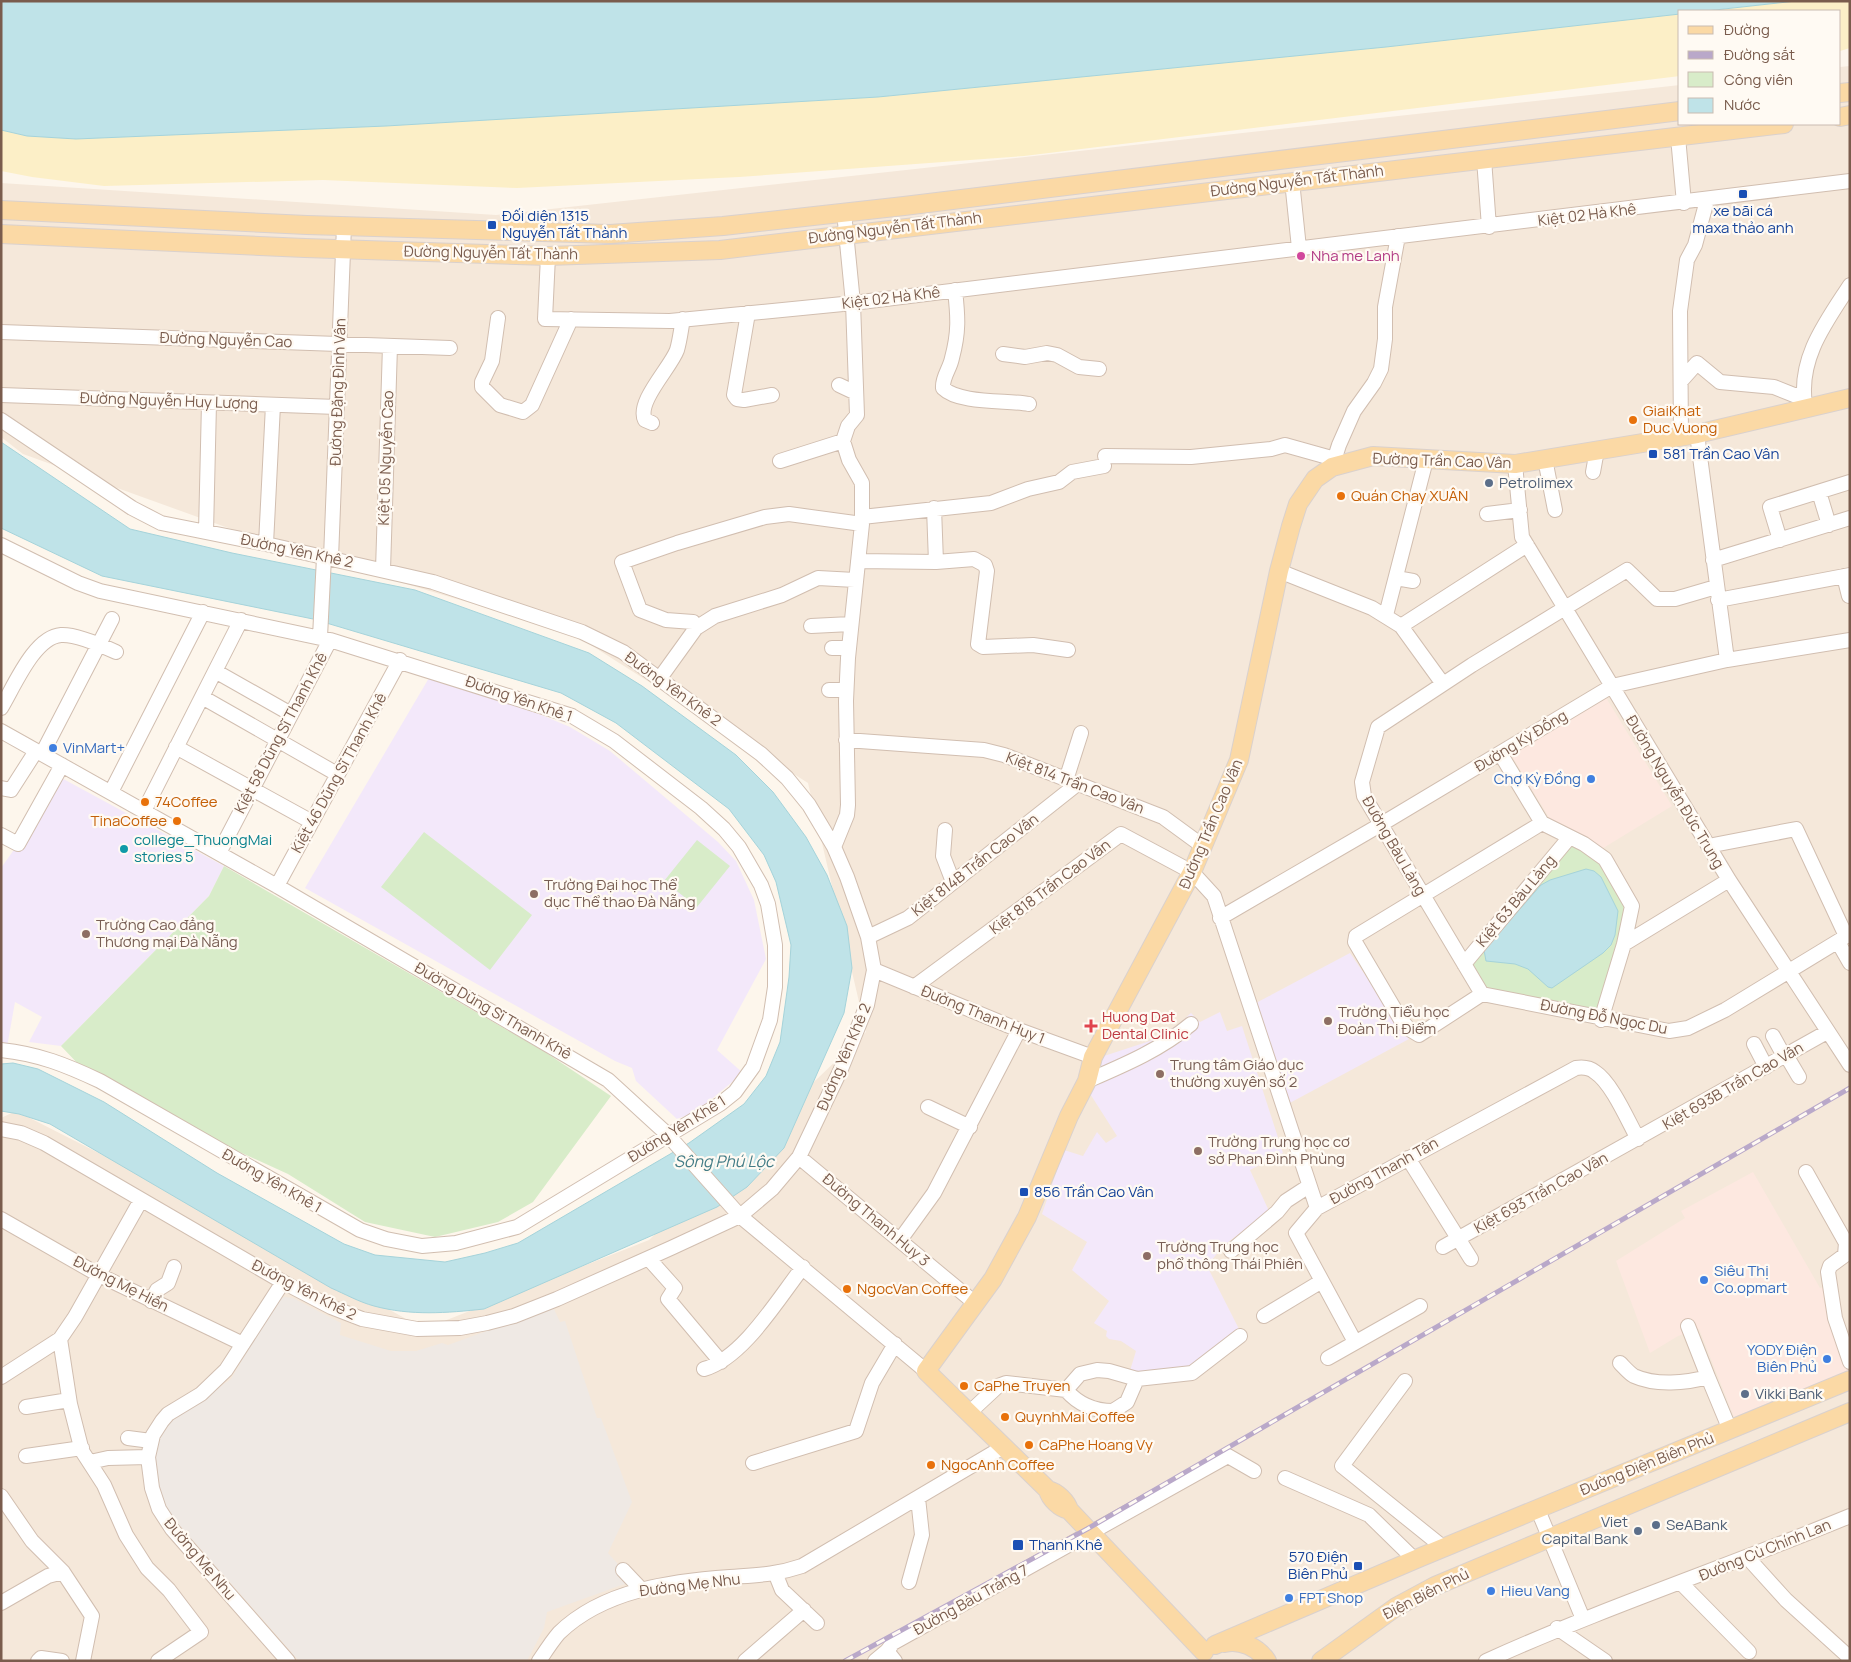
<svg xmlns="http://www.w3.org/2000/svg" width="1851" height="1662" font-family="Manrope,sans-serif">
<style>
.residential{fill:#f5e8da}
.commercial{fill:#fde8e0}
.industrial{fill:#efe9e4}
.education{fill:#f3e8fa}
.green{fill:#d8ecc9}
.sand{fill:#fcefc7}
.water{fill:#bfe3e8;stroke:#a5d3da}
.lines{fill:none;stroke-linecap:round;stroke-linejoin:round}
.minor-casing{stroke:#d1beb0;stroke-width:16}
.major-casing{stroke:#dad1cd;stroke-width:20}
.minor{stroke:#fff;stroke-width:14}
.major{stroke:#fbd9a5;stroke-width:18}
.rail-casing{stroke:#b9a8c9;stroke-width:5}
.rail{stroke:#fffaf3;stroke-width:3;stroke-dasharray:9;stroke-linecap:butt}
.transit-dot{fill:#1a4fb4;stroke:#fffaf3;stroke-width:2}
.hotel-dot{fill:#d1479c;stroke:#fffaf3;stroke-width:2}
.food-dot{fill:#e8710a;stroke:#fffaf3;stroke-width:2}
.service-dot{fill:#5c6f8a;stroke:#fffaf3;stroke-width:2}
.shop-dot{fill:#3f7fe0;stroke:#fffaf3;stroke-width:2}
.culture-dot{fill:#0f9aa8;stroke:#fffaf3;stroke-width:2}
.education-dot{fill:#8d6e63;stroke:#fffaf3;stroke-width:2}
.health-dot{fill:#e0444e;stroke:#fffaf3;stroke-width:2}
.labels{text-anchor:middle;stroke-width:4.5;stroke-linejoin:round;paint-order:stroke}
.street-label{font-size:15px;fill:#7a5c4d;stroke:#fffaf3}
.transit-label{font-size:15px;fill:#164399;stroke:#fffaf3;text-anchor:start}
.hotel-label{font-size:15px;fill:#b23c85;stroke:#fffaf3;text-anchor:start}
.food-label{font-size:15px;fill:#c56008;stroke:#fffaf3;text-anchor:start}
.service-label{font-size:15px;fill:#4e5e75;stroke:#fffaf3;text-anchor:start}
.shop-label{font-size:15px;fill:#366cbe;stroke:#fffaf3;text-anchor:start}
.culture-label{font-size:15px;fill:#0d838f;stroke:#fffaf3;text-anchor:start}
.education-label{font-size:15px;fill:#785e54;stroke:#fffaf3;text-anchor:start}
.health-label{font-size:15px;fill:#be3a42;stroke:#fffaf3;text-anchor:start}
.water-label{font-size:16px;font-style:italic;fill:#437c86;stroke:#fffaf3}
</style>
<rect width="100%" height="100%" fill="#fdf6ec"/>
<!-- residential -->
<path class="residential" d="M1850 66V1661H1V1118L16 1111 213 1211 424 1329 649 1240 866 1032 808 783 572 633 278 546 23 454 1 437V183L496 215 1680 85V124H1840V67Z"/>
<!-- commercial -->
<path class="commercial" d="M1605 696 1672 806 1600 850 1551 821 1510 753Z
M1753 1172 1820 1288 1825 1287 1829 1298 1824 1301 1850 1370 1734 1417 1699 1329 1678 1336 1650 1353 1616 1261 1685 1218 1681 1211Z"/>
<!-- industrial -->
<path class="industrial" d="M284 1297 293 1298 341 1323 340 1335 391 1351H416L442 1343 448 1345 553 1307 560 1322 565 1321 597 1418H601L632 1502 608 1553 633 1581 547 1612 544 1628 527 1661H299L168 1512 159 1494 152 1458 156 1438 166 1425 231 1379 277 1301Z"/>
<!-- education -->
<path class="education" d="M429 678 539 714 570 727 610 751 718 842 736 861 754 900 766 959 717 1050 743 1073 696 1112 677 1119 636 1081 632 1068 615 1061 305 888Z
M56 775 224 866 209 896 61 1046 29 1042 42 1017 15 1002 7 1047 1 1046V868L18 844Z
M1350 953 1409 1039 1286 1105 1254 1004Z
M1220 1012 1227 1031 1242 1026 1283 1153 1250 1170 1269 1211 1223 1246 1207 1266 1239 1329 1187 1370 1129 1374 1136 1351 1121 1341 1109 1339 1106 1336 1107 1331 1094 1323 1109 1301 1072 1270 1087 1242 1042 1214 1064 1150 1083 1156 1097 1132 1106 1143 1117 1136 1087 1089 1104 1056 1150 1041 1179 1024 1191 1013 1200 1022Z"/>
<!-- green -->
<path class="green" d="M424 832 532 915 490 970 381 887Z
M697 840 730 866 697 907 664 881Z
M1567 843 1597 859 1628 910 1597 1011 1484 991 1467 962Z
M224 866 545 1052 611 1096 533 1202 498 1222 435 1237 365 1222 288 1174 187 1128 81 1067 61 1046 209 896Z"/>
<!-- sand -->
<path class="sand" d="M1796 1H1850V48L1840 51V11H1706Z
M1680 14V76L1024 156 739 177 517 188 323 180 104 186 32 177 1 171V130L27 136 76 139 386 126 878 97 1386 47Z"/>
<!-- water -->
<path class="water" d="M1 1H1796L1706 11H1680V14L1386 47 878 97 386 126 76 139 27 136 1 130Z
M1 442 130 529 232 553 415 590 589 653 642 686 736 755 773 792 806 837 827 875 847 926 852 968 844 1013 784 1148 747 1187 717 1207 484 1309C447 1313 411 1316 374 1306 359 1302 345 1294 331 1288L50 1124 19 1114 1 1111V1064L13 1063 38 1069 104 1102 217 1173 344 1244 375 1255 445 1262 485 1253 518 1243 689 1143 744 1104 766 1076 780 1042 789 977 791 945 776 882 764 855 729 809 616 723 561 693 313 619 102 576 1 528Z
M1586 869 1594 871 1601 877 1618 911 1615 935 1611 945 1603 953 1552 988 1548 987 1528 969 1515 964 1486 961 1484 950 1541 885 1550 880Z"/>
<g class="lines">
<!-- minor casing -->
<g class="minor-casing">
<path id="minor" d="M1678 137 1684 203
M1484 159 1489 227
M1292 181 1299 248
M548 256 545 319 670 321 853 303 1850 181
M955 290C958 317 959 332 952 358 950 369 942 377 943 388 959 404 1007 400 1029 404
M748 313 734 395 737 399 744 400 772 395
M498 318 492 361 482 382V387L500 405 523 412 532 405 571 319
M1 332 450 348
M1003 354 1025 357 1047 353 1057 355 1079 367 1099 369
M1681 381 1697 363 1720 382 1774 387 1794 395H1803
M839 385 856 393
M1 395 337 407
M1805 404C1798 358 1826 322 1850 285
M1 420 132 508 161 523 266 544 433 582 582 632 623 652 761 754 787 778 809 805 834 847 847 877 868 937 874 970 867 1005 841 1069 799 1157 772 1189 740 1216 671 1248 557 1299 514 1316 487 1323 460 1328 417 1329 362 1319 331 1307 283 1282 44 1143 21 1133 1 1129
M652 423 645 420C636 402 671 367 677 350 680 340 681 329 683 319
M1697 434 1727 660
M1681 437 1680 311 1687 260 1695 245 1707 200
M1105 456 1191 457 1271 449 1285 445 1335 459
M1545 459 1555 510
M780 461 843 441
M1515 464 1522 537 1729 880 1850 1065
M1332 467 1339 445 1354 411 1374 383 1381 369 1385 339V307L1398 236
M1593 472 1597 450
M1819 492 1829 525
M934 508 936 562
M1487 514 1520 510
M862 517 991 503 1028 489 1059 482 1072 472 1104 466
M206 532 209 403
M1780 540 1770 507 1850 482
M266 544 273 405
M1 545 78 583 100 591 330 640 572 716 614 741 701 808 724 829 739 847 761 885 768 904 775 945V987L770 1020 753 1067 735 1092 720 1104 517 1227 456 1243 422 1246 386 1239 360 1230 100 1081C66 1065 39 1054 1 1050
M331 558 344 226
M1713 560 1850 518
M858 561 936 562 974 559 985 565 987 571 978 644 983 647 1033 645 1068 650
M383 570 390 346
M1279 571 1372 608 1401 626 1443 684
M1844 576 1849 596
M1396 578 1413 581
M1718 600 1850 575
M1386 615 1426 460
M811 626 851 624
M1401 626 1527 545
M696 628 693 622 666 620 640 610 622 562 677 543 765 517 789 514 862 524
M320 637 324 557
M832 648H849
M215 671 291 714
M660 678 696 628 715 616 782 595 818 578 855 580
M829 690H846
M202 697 337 774
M1 708C14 687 34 637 61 635 75 634 103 646 116 652
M1 731 277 886 608 1080 667 1134 740 1216 926 1371
M846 740 984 750 1004 755 1163 817 1204 847
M176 747 312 822
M1500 753 1542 823 1584 844 1605 859 1632 906 1624 944 1601 1020
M42 754 112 619
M1066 780 1081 733
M1 788 11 790 36 751
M111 792 203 612
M144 811 241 620
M1542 823 1356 936 1355 942 1401 1020 1409 1029 1419 1035 1482 994 1669 1031 1688 1028 1725 1010 1850 934
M945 830 943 856 953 882
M1 835 18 844 62 765
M1708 846 1796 829 1846 936
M834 847 847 815 848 805 846 701 848 658 862 524V483L849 460 843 441 848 426 857 415 853 303 844 212
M219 853 330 640
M277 886 400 660
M1220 918 1380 825 1612 686 1727 660 1850 640
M868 937 908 918 1076 785
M1838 942 1850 963
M1624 944 1729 880
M1464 964 1569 838
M874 970 1019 1030 1093 1057
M914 987 1121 834 1192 872 1214 896 1317 1208
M1482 994 1364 796 1362 782 1378 727 1472 665 1627 570 1657 599H1675L1716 587
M1773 1036 1784 1056
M1754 1044 1766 1067
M1786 1055 1799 1077
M1087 1081C1124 1065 1160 1050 1191 1024
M928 1107 970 1127
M799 1157 975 1303
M1408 1158 1471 1259
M1806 1172 1846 1243 1845 1255 1830 1266 1828 1272 1835 1318 1850 1362
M1 1219 99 1275 243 1344
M900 1240 934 1193 1019 1030
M1443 1247 1827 1032
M1231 1251 1277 1212 1286 1201 1309 1186
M649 1259 675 1288 668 1299 721 1362
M283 1282 226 1370 201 1394 168 1414 162 1421 153 1435 148 1457 152 1488 159 1509 172 1529 288 1661
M151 1301 157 1290 168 1283 174 1267
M1264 1316 1322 1281
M1688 1326 1708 1377
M60 1339 70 1404 82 1451 104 1485 126 1535 147 1568 169 1590 201 1632 158 1661
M1355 1342 1296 1233 1317 1208 1576 1068C1583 1067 1589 1067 1595 1072 1612 1083 1628 1121 1638 1139
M1328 1358 1420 1306
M1620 1363C1624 1367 1629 1373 1634 1376 1656 1386 1686 1383 1708 1377L1730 1430
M704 1369C743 1358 778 1299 803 1267
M1 1377 60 1339 75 1317 141 1200
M1405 1381 1342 1466 1444 1548
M1066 1390C1078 1404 1094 1411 1113 1411L1127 1402 1137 1379
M26 1407 69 1400
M970 1412 998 1386 1006 1383 1066 1390 1080 1374 1097 1370 1109 1371 1137 1379 1192 1373 1240 1336
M128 1438 151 1441
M26 1456 82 1448
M90 1462 108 1458 148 1457
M753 1463 856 1431 872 1383 895 1344
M1285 1478 1369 1515 1415 1560
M1 1496 32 1541 63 1572 92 1616 83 1661
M1538 1510 1583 1619
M1748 1558 1786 1600 1850 1658
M623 1570 641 1589
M776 1575 782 1590 817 1623
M909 1582 922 1535 918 1498
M1681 1583 1749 1652
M1 1603 48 1576 63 1572
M1557 1628 1605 1661
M887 1651 895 1661
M38 1661 41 1658 62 1661
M539 1661C545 1652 552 1641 559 1633 603 1590 672 1581 730 1577 758 1575 775 1575 802 1566L1005 1446
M745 1661 804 1610
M875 1661 887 1651 893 1643 1228 1456 1254 1471
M1486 1661C1605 1607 1729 1566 1850 1516"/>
</g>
<!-- major casing -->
<g class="major-casing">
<path id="major" d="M1840 93 1850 92
M1840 117 1850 115
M1 210 307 225 610 234 723 226 904 206 1680 111
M1 234 305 248 548 256 720 250 1784 124
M1048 1490C1057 1492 1067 1502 1069 1510 1060 1508 1050 1499 1048 1490L926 1371 993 1279 1027 1217 1069 1116 1087 1081 1093 1057 1192 872 1239 760 1279 571 1291 526 1298 504 1315 479 1332 467 1373 456 1515 464 1697 434 1850 398
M1069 1510 1204 1652
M1224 1643C1240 1639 1258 1647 1267 1661
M1215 1645 1421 1557 1850 1380
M1321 1661 1396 1607 1435 1586 1850 1412"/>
</g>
<!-- minor -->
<use href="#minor" class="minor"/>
<!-- major -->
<use href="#major" class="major"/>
<!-- rail casing -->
<g class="rail-casing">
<path id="rail" d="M845 1661 1087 1529 1850 1088"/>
</g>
<!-- rail -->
<use href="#rail" class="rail"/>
</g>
<!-- markers -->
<g class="transit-dot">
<rect x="1738" y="189" width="10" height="10" rx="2.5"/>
<rect x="487" y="220" width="10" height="10" rx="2.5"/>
<rect x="1648" y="449" width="10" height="10" rx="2.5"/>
<rect x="1019" y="1187" width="10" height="10" rx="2.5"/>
<rect x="1012" y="1539" width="12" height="12" rx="2.5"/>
<rect x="1353" y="1561" width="10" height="10" rx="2.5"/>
</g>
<circle class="hotel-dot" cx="1301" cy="256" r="5"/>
<g class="food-dot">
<circle cx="1633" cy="420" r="5"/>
<circle cx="1341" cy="496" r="5"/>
<circle cx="145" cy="802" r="5"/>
<circle cx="177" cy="821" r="5"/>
<circle cx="847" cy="1289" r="5"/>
<circle cx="964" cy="1386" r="5"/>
<circle cx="1005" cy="1417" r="5"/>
<circle cx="1029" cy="1445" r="5"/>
<circle cx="931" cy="1465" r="5"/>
</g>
<g class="service-dot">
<circle cx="1489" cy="483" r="5"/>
<circle cx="1745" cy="1394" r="5"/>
<circle cx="1656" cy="1525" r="5"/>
<circle cx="1638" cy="1531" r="5"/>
</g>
<g class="shop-dot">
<circle cx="53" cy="748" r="5"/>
<circle cx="1591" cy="779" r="5"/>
<circle cx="1704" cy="1280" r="5"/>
<circle cx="1827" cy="1359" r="5"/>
<circle cx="1491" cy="1591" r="5"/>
<circle cx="1289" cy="1598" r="5"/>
</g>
<circle class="culture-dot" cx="124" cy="849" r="5"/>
<g class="education-dot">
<circle cx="534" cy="894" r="5"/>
<circle cx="86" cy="934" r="5"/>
<circle cx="1328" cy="1021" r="5"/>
<circle cx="1160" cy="1074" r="5"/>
<circle cx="1198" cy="1151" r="5"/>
<circle cx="1147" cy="1256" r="5"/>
</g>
<path class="health-dot" d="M1088.5 1018.5h5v5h5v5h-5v5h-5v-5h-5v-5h5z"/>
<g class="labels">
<!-- street labels -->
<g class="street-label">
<text transform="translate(1297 181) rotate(-7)" y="5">Đường Nguyễn Tất Thành</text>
<text transform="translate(1587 215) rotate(-7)" y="5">Kiệt 02 Hà Khê</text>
<text transform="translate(895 228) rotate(-7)" y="5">Đường Nguyễn Tất Thành</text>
<text transform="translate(491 253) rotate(1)" y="5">Đường Nguyễn Tất Thành</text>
<text transform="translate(891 298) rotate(-7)" y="5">Kiệt 02 Hà Khê</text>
<text transform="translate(226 340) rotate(2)" y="5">Đường Nguyễn Cao</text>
<text transform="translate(338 392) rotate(-88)" y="5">Đường Đặng Đình Vân</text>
<text transform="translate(169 401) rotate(2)" y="5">Đường Nguyễn Huy Lượng</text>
<text transform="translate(386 458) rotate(-88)" y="5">Kiệt 05 Nguyễn Cao</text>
<text transform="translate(1442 461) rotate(2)" y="5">Đường Trần Cao Vân</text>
<text transform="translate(297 551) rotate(12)" y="5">Đường Yên Khê 2</text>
<text transform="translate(673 689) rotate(36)" y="5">Đường Yên Khê 2</text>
<text transform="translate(519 699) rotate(19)" y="5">Đường Yên Khê 1</text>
<text transform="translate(281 733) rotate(-62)" y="5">Kiệt 58 Dũng Sĩ Thanh Khê</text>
<text transform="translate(1521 741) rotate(-31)" y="5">Đường Kỳ Đồng</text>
<text transform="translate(339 773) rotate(-61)" y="5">Kiệt 46 Dũng Sĩ Thanh Khê</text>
<text transform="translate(1075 783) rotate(21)" y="5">Kiệt 814 Trần Cao Vân</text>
<text transform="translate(1675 792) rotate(59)" y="5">Đường Nguyễn Đức Trung</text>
<text transform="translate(1211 824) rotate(-67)" y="5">Đường Trần Cao Vân</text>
<text transform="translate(1394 846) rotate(60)" y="5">Đường Bàu Làng</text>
<text transform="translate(975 865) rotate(-38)" y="5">Kiệt 814B Trần Cao Vân</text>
<text transform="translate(1050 887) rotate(-37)" y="5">Kiệt 818 Trần Cao Vân</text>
<text transform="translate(1516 901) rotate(-50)" y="5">Kiệt 63 Bàu Làng</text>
<text transform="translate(493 1011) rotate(30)" y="5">Đường Dũng Sĩ Thanh Khê</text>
<text transform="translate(983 1015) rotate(22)" y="5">Đường Thanh Huy 1</text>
<text transform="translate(1604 1017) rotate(11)" y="5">Đường Đỗ Ngọc Du</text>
<text transform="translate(844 1057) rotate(-67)" y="5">Đường Yên Khê 2</text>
<text transform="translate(1733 1086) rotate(-30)" y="5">Kiệt 693B Trần Cao Vân</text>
<text transform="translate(677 1129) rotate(-32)" y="5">Đường Yên Khê 1</text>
<text transform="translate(1384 1171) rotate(-29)" y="5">Đường Thanh Tân</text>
<text transform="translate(272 1181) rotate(30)" y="5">Đường Yên Khê 1</text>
<text transform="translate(1541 1193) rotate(-29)" y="5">Kiệt 693 Trần Cao Vân</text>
<text transform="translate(876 1220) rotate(40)" y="5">Đường Thanh Huy 3</text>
<text transform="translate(121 1284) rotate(27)" y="5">Đường Mẹ Hiền</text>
<text transform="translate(304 1290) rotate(27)" y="5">Đường Yên Khê 2</text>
<text transform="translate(1647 1464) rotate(-22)" y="5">Đường Điện Biên Phủ</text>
<text transform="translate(1765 1550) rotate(-22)" y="5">Đường Cù Chính Lan</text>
<text transform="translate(200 1559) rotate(50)" y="5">Đường Mẹ Nhu</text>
<text transform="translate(690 1585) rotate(-7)" y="5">Đường Mẹ Nhu</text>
<text transform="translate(1426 1594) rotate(-27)" y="5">Điện Biên Phủ</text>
<text transform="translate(971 1600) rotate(-29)" y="5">Đường Bàu Trảng 7</text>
</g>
<!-- transit labels -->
<g class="transit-label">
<text x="1743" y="216" text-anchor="middle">xe bãi cá<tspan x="1743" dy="17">maxa thảo anh</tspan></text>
<text x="502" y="221">Đối diện 1315<tspan x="502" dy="17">Nguyễn Tất Thành</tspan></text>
<text x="1663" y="459">581 Trần Cao Vân</text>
<text x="1034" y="1197">856 Trần Cao Vân</text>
<text x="1029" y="1550">Thanh Khê</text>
<text x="1348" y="1562" text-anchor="end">570 Điện<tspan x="1348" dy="17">Biên Phủ</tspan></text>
</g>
<!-- hotel labels -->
<g class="hotel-label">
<text x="1311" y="261">Nha me Lanh</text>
</g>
<!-- food labels -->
<g class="food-label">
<text x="1643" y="416">GiaiKhat<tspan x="1643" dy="17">Duc Vuong</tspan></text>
<text x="1351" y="501">Quán Chay XUÂN</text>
<text x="155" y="807">74Coffee</text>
<text x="167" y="826" text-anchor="end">TinaCoffee</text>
<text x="857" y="1294">NgocVan Coffee</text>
<text x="974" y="1391">CaPhe Truyen</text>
<text x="1015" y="1422">QuynhMai Coffee</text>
<text x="1039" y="1450">CaPhe Hoang Vy</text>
<text x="941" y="1470">NgocAnh Coffee</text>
</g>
<!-- service labels -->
<g class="service-label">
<text x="1499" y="488">Petrolimex</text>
<text x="1755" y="1399">Vikki Bank</text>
<text x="1628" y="1527" text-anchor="end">Viet<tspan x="1628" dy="17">Capital Bank</tspan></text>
<text x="1666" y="1530">SeABank</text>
</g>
<!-- shop labels -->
<g class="shop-label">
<text x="63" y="753">VinMart+</text>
<text x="1581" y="784" text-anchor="end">Chợ Kỳ Đồng</text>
<text x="1714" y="1276">Siêu Thị<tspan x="1714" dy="17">Co.opmart</tspan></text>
<text x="1817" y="1355" text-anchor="end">YODY Điện<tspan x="1817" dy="17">Biên Phủ</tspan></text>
<text x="1501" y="1596">Hieu Vang</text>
<text x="1299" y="1603">FPT Shop</text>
</g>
<!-- culture labels -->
<g class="culture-label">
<text x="134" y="845">college_ThuongMai<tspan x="134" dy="17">stories 5</tspan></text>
</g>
<!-- education labels -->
<g class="education-label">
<text x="544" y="890">Trường Đại học Thể<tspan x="544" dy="17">dục Thể thao Đà Nẵng</tspan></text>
<text x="96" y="930">Trường Cao đẳng<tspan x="96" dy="17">Thương mại Đà Nẵng</tspan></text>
<text x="1338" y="1017">Trường Tiểu học<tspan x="1338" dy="17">Đoàn Thị Điểm</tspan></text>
<text x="1170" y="1070">Trung tâm Giáo dục<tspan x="1170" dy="17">thường xuyên số 2</tspan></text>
<text x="1208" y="1147">Trường Trung học cơ<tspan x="1208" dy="17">sở Phan Đình Phùng</tspan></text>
<text x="1157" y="1252">Trường Trung học<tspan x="1157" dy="17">phổ thông Thái Phiên</tspan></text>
</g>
<!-- health labels -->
<g class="health-label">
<text x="1102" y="1022">Huong Dat<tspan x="1102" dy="17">Dental Clinic</tspan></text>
</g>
<!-- water labels -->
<g class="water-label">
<text x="724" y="1167">Sông Phú Lộc</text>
</g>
</g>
<!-- border -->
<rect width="1851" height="1662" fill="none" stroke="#7a5c4d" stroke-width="5"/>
<!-- legend -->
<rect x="1678" y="10" width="162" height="115" fill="#fffaf3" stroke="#cabbb1"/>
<rect x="1688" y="26" width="25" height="8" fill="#fbd9a5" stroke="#cabbb1"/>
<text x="1724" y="35" font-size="15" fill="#7a5c4d">Đường</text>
<rect x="1688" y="51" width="25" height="8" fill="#b9a8c9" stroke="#cabbb1"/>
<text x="1724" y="60" font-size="15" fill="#7a5c4d">Đường sắt</text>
<rect x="1688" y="72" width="25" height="15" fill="#d8ecc9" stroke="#cabbb1"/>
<text x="1724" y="85" font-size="15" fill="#7a5c4d">Công viên</text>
<rect x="1688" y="98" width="25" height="15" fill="#bfe3e8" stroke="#cabbb1"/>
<text x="1724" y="110" font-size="15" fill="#7a5c4d">Nước</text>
</svg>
